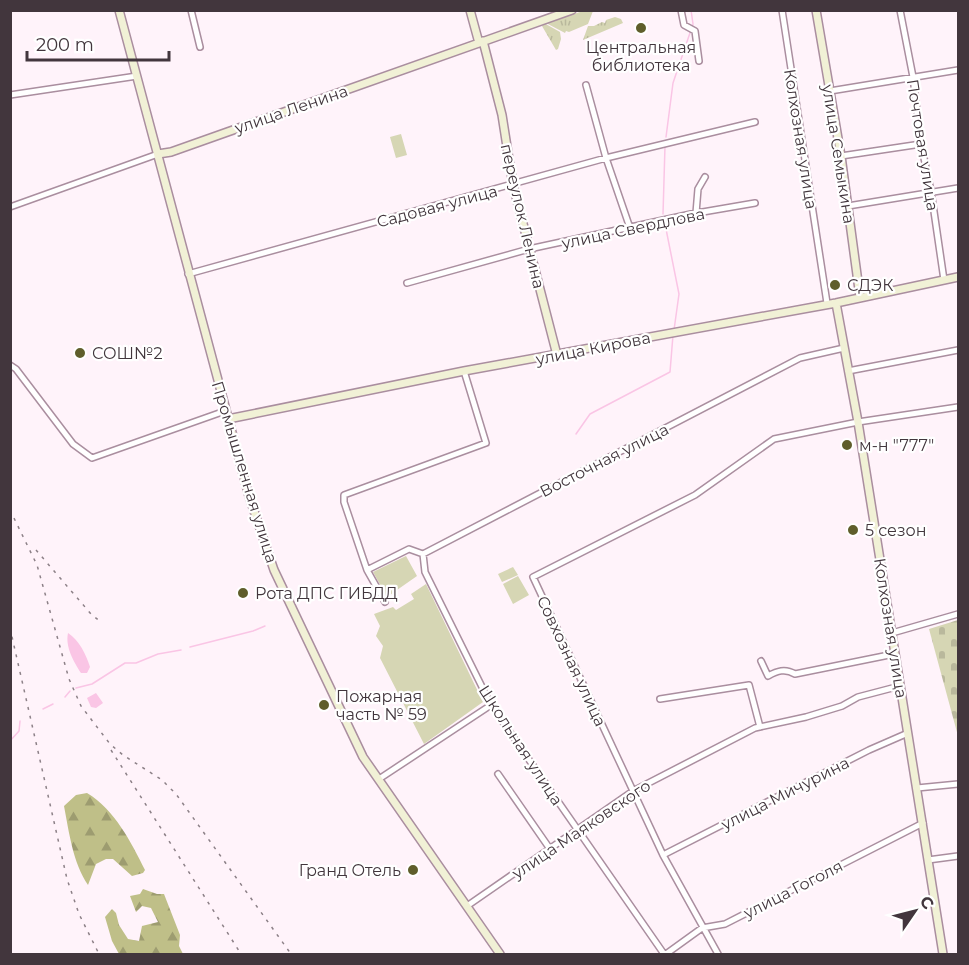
<svg xmlns="http://www.w3.org/2000/svg" width="969" height="965" font-family="Montserrat,sans-serif">
<style>
.grass{fill:url(#grass-tufts)}
.forest{fill:url(#forest-firs)}
.cemetery{fill:url(#cemetery-stones)}
.garden{fill:#d6d6b4}
.water{fill:#fac5e5}
.lines{fill:none;stroke-linecap:round;stroke-linejoin:round}
.stream{stroke:#fac5e5;stroke-width:1.5}
.street-casing{stroke:#aa8e9f;stroke-width:8}
.secondary-casing{stroke:#aa8e9f;stroke-width:10}
.street{stroke:#fff;stroke-width:5}
.secondary{stroke:#f1f1d6;stroke-width:7}
.rail{stroke:#8c8087;stroke-width:1.5;stroke-dasharray:3 6;stroke-linecap:butt}
.poi-dot{fill:#5f5e2b;stroke:#fff;stroke-width:2}
.labels{text-anchor:middle;stroke-width:4.5;stroke-linejoin:round;paint-order:stroke}
.poi-label{font-size:16px;fill:#42363d;stroke:#fff;text-anchor:start}
.street-label{font-size:16px;fill:#42363d;stroke:#fff}
</style>
<defs>
<pattern id="grass-tufts" width="24" height="20" patternUnits="userSpaceOnUse" patternTransform="scale(1.5)"><rect width="24" height="20" fill="#d6d6b4"/><path d="M3 7l-1-3M5 7V3M7 7l1-3M15 17l-1-3M17 17v-4M19 17l1-3" fill="none" stroke="#b9b89c"/></pattern>
<pattern id="forest-firs" width="22" height="20" patternUnits="userSpaceOnUse" patternTransform="scale(1.5)"><rect width="22" height="20" fill="#bfbf88"/><path d="M5 1l3.5 6h-7zM16 11l3.5 6h-7z" fill="#9d9c70"/></pattern>
<pattern id="cemetery-stones" width="16" height="16" patternUnits="userSpaceOnUse" patternTransform="scale(1.5)"><rect width="16" height="16" fill="#d6d6b4"/><path d="M2 7V4a2 2 0 0 1 4 0v3zM10 15v-3a2 2 0 0 1 4 0v3z" fill="#b9b89c"/></pattern>
</defs>
<rect width="100%" height="100%" fill="#fff3fa"/>
<!-- grass -->
<path class="grass" d="M583 11H593L588 24 569 32 566 31 565 33 546 23Z
M615 17 621 19 623 23 583 40 588 26H594L602 22 605 23 606 20Z
M544 23 560 32 561 39 558 49 556 50 542 26Z"/>
<!-- forest -->
<path class="forest" d="M87 793C115 810 131 842 145 870L143 873 132 876 113 859H106L96 864 88 885C73 863 69 832 64 806L76 795Z
M143 889 157 894H164L180 935 179 946 183 954H119L112 941 105 917 112 909 116 913 119 925 128 939 139 941 142 926 158 922 151 908 142 906 136 912 130 896 140 894Z"/>
<!-- cemetery -->
<path class="cemetery" d="M958 620V736L929 629Z"/>
<!-- garden -->
<path class="garden" d="M401 134 407 155 396 158 390 137Z
M406 556 417 576 387 597 373 572Z
M513 567 518 575 502 582 498 574Z
M518 576 529 595 513 604 503 584Z
M426 584 483 702 424 744 380 658 383 646 376 636 380 626 374 614 393 607 396 610 414 599 411 594Z"/>
<!-- water -->
<path class="water" d="M68 633C79 640 86 654 90 667L87 673H81C74 662 65 647 68 633Z
M96 693 103 703 96 708 91 707 87 698Z"/>
<g class="lines">
<!-- stream -->
<path class="stream" d="M666 137 673 83 693 24 691 10
M663 214 665 146
M665 224 679 294 674 330
M576 434 590 414 670 372 673 335
M190 647 253 631 265 626
M76 688 92 684 125 663H136L158 654 181 650
M65 697 70 691
M43 709 53 704
M10 741 19 731 20 721"/>
<!-- street casing -->
<g class="street-casing">
<path id="street" d="M191 10 200 47
M681 10 684 25 695 31 699 61
M782 10 827 303
M900 10 913 77 921 144 931 191 944 280
M586 85 606 158 630 228
M830 91 958 70
M10 95 137 76
M841 156 921 144
M848 206 958 188
M10 207 158 154
M696 213 698 189 705 177
M188 274 606 158 755 122
M407 283 529 249 691 214 755 203
M10 365 16 369 73 444 92 458 225 411
M848 371 958 350
M423 554 425 572 491 705 664 954
M367 570 409 549 423 554 800 358 844 348
M385 602 367 570 344 502V495L486 443 464 371
M892 633 958 614
M761 661 768 676C777 671 785 668 795 674L894 654
M660 699 749 685 760 727
M498 774 550 849
M379 779 491 705
M917 788 958 784
M663 855 869 750 908 733
M928 860 958 856
M467 906 633 791 755 728 806 717 842 706 858 697 900 686
M666 954 702 928 725 924 923 823
M718 954 663 855 533 577 695 495 774 439 858 422 958 407"/>
</g>
<!-- secondary casing -->
<g class="secondary-casing">
<path id="secondary" d="M119 10 249 496 274 570 363 757 500 954
M470 10 479 43
M816 10 841 156 860 297
M483 41 502 115 513 185 557 355
M158 154 171 152 572 10
M836 303 858 422 943 954
M228 419 464 371 836 303 958 277"/>
</g>
<!-- street -->
<use href="#street" class="street"/>
<!-- secondary -->
<use href="#secondary" class="secondary"/>
<!-- rail -->
<path class="rail" d="M10 510 37 565 69 679 81 706 110 744 123 755 162 780 176 794 291 954
M36 550 91 614 102 623
M10 628 67 879 79 914 99 954
M111 750 241 954"/>
</g>
<!-- markers -->
<g class="poi-dot">
<circle cx="641" cy="28" r="6"/>
<circle cx="835" cy="285" r="6"/>
<circle cx="80" cy="353" r="6"/>
<circle cx="847" cy="445" r="6"/>
<circle cx="853" cy="530" r="6"/>
<circle cx="243" cy="593" r="6"/>
<circle cx="324" cy="705" r="6"/>
<circle cx="413" cy="870" r="6"/>
</g>
<g class="labels">
<!-- poi labels -->
<g class="poi-label">
<text x="641" y="53" text-anchor="middle">Центральная<tspan x="641" dy="18">библиотека</tspan></text>
<text x="847" y="291">СДЭК</text>
<text x="92" y="359">СОШ№2</text>
<text x="859" y="451">м-н "777"</text>
<text x="865" y="536">5 сезон</text>
<text x="255" y="599">Рота ДПС ГИБДД</text>
<text x="336" y="702">Пожарная<tspan x="336" dy="18">часть № 59</tspan></text>
<text x="401" y="876" text-anchor="end">Гранд Отель</text>
</g>
<!-- street labels -->
<g class="street-label">
<text transform="translate(291 109) rotate(-19)" y="6">улица Ленина</text>
<text transform="translate(801 139) rotate(81)" y="6">Колхозная улица</text>
<text transform="translate(923 145) rotate(81)" y="6">Почтовая улица</text>
<text transform="translate(839 154) rotate(81)" y="6">улица Семыкина</text>
<text transform="translate(437 206) rotate(-15)" y="6">Садовая улица</text>
<text transform="translate(523 216) rotate(77)" y="6">переулок Ленина</text>
<text transform="translate(633 228) rotate(-12)" y="6">улица Свердлова</text>
<text transform="translate(593 348) rotate(-11)" y="6">улица Кирова</text>
<text transform="translate(604 460) rotate(-27)" y="6">Восточная улица</text>
<text transform="translate(245 472) rotate(73)" y="6">Промышленная улица</text>
<text transform="translate(891 628) rotate(81)" y="6">Колхозная улица</text>
<text transform="translate(572 661) rotate(65)" y="6">Совхозная улица</text>
<text transform="translate(521 745) rotate(57)" y="6">Школьная улица</text>
<text transform="translate(785 793) rotate(-27)" y="6">улица Мичурина</text>
<text transform="translate(581 829) rotate(-34)" y="6">улица Маяковского</text>
<text transform="translate(793 889) rotate(-27)" y="6">улица Гоголя</text>
</g>
</g>
<!-- border -->
<rect width="969" height="965" fill="none" stroke="#42363d" stroke-width="24"/>
<!-- north arrow -->
<g transform="translate(915 911) rotate(55)" stroke="#ffffff" stroke-width="4.5" paint-order="stroke">
<path d="M0-4.5L10 22L0 15L-10 22Z" fill="#42363d"/>
<text y="-9" font-size="16" font-weight="bold" text-anchor="middle" fill="#42363d">С</text>
</g>
<!-- scale -->
<path d="M27 51v9h142v-9" fill="none" stroke="#42363d" stroke-width="3"/>
<text x="36" y="51" font-size="18" fill="#42363d" stroke="#ffffff" stroke-width="4.5" paint-order="stroke">200 m</text>
</svg>
